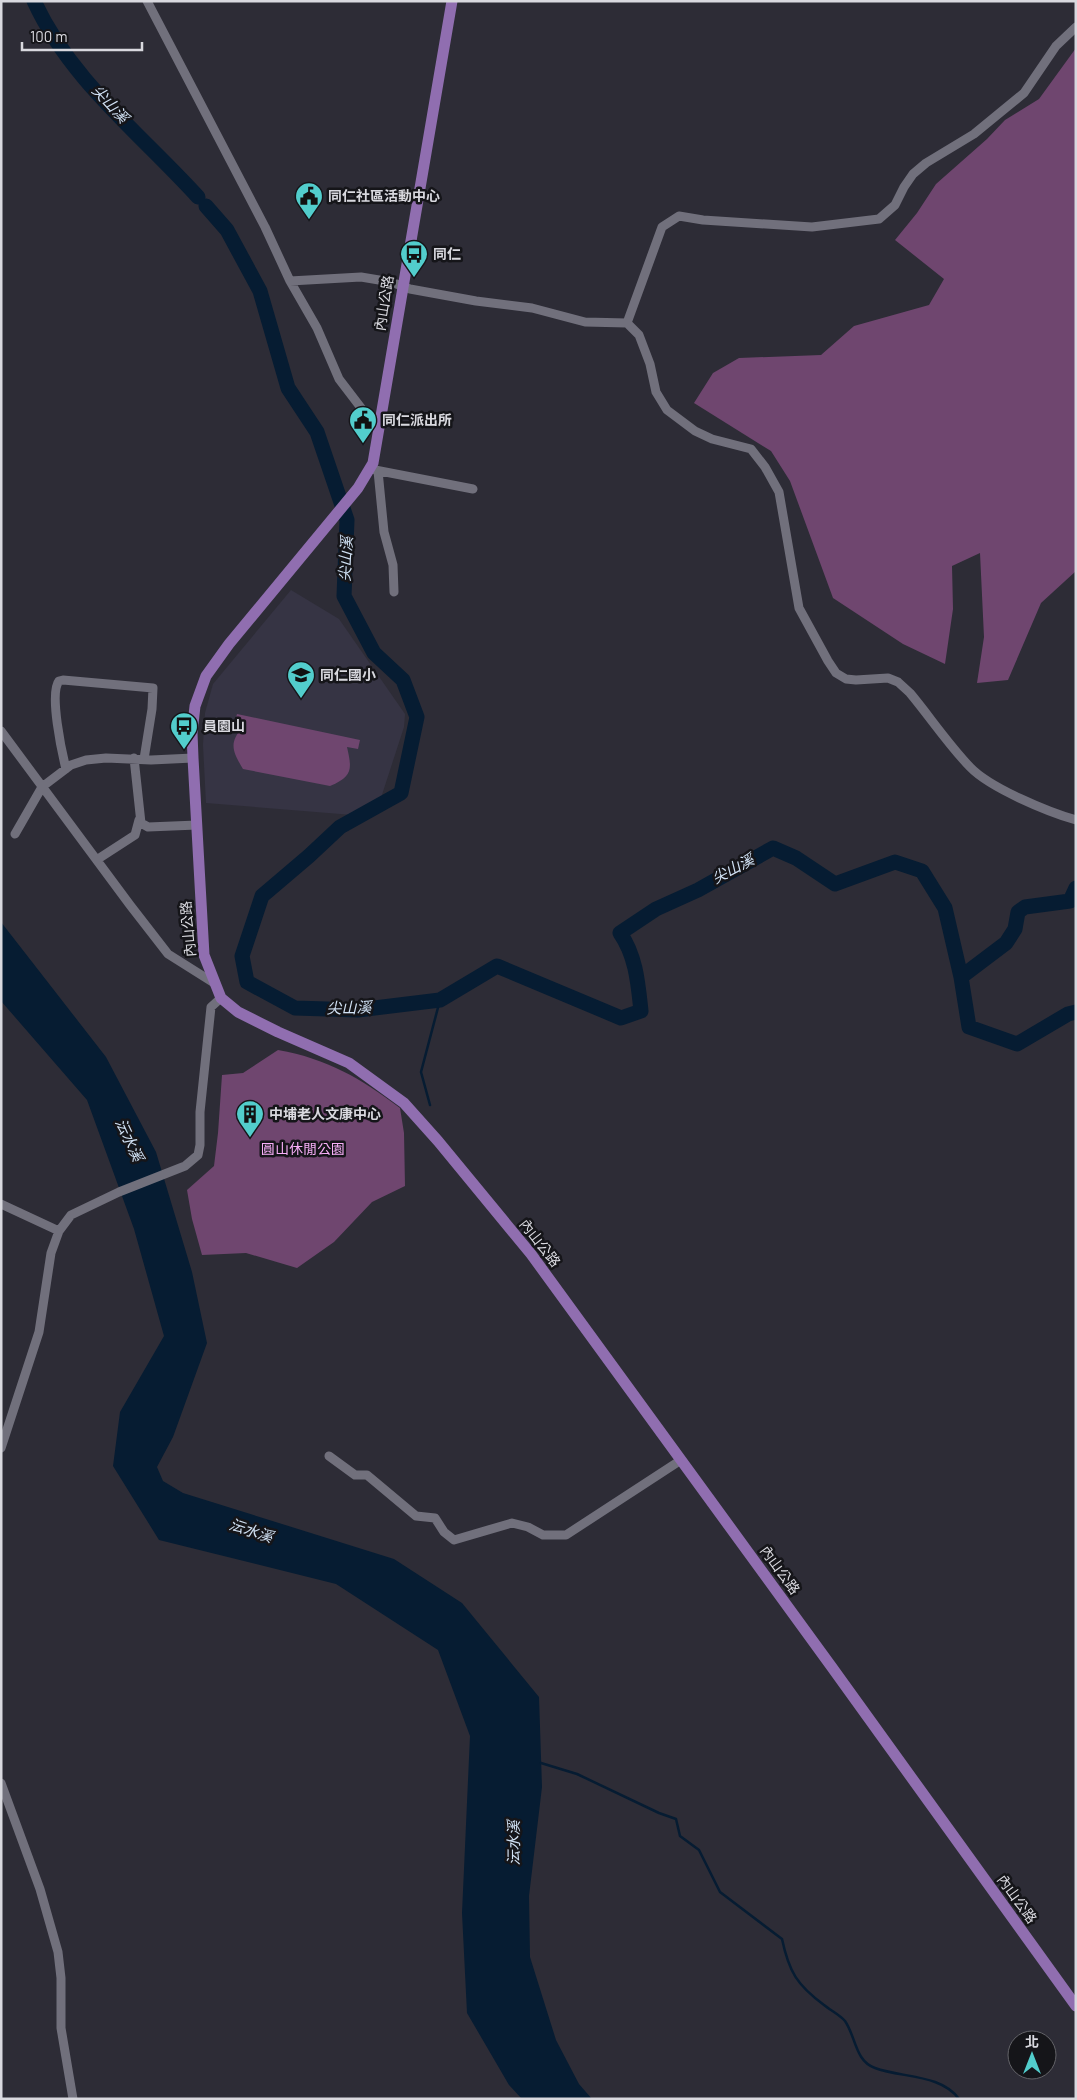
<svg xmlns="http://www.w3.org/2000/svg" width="1077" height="2100" font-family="Barlow,'Noto Sans TC',sans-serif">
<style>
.built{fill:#363444}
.green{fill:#6f466f}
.water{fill:#061c32}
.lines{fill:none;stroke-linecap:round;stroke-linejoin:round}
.stream{stroke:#061c32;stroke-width:2.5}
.river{stroke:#061c32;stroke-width:15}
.minor{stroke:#71707c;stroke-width:9}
.major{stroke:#906eb0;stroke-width:11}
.labels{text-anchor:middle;stroke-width:5;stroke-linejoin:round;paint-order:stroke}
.poi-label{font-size:14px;font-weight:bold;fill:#d9d9df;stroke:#151519;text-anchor:start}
.street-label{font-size:14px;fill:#d9d9df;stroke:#151519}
.park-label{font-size:14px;fill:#f9aff9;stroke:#151519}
.water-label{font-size:15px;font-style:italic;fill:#d1e2f5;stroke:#151519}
</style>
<rect width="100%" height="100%" fill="#2d2c36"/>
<!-- built -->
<path class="built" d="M291 590 339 619 405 714 404 727 378 807 353 815 206 803 203 745 205 713 213 684Z"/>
<!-- green -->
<path class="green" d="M1076 48V571L1041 603 1008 680 977 683 984 637 980 553 952 566 953 609 945 664 903 644 833 598 790 481 771 451 694 403 713 373 739 358 821 355 854 326 929 305 944 279 895 240 917 213 936 184 987 139 1005 120 1039 99Z
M237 714 360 740 358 749 347 747C352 769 353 776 330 786L243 769C233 752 228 743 243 727L234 725Z
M278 1050C328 1059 360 1078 400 1108L404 1133 405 1186 372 1202 334 1242 297 1268 246 1253 202 1255 192 1219 187 1190 214 1166 218 1133 222 1075 243 1073Z"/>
<!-- water -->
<path class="water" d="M1 922 106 1057 156 1152 192 1272 207 1343 173 1437 157 1467 163 1481 183 1493 394 1559 462 1603 539 1697 542 1787 529 1896 530 1957 556 2040 579 2084 592 2099H522L509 2085 467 2013 462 1913 470 1736 438 1650 336 1584 159 1540 113 1466 120 1412 164 1336 134 1229 87 1100 1 1001Z"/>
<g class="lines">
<!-- stream -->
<path class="stream" d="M430 1105 421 1072 440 1000
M541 1763 577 1774 659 1813 676 1819 680 1836 699 1850 720 1892 782 1939C789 1972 797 1985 824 2005 830 2010 840 2015 845 2021 856 2037 855 2061 875 2068 902 2078 941 2074 959 2099"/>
<!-- river -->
<path class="river" d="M34 1C70 80 141 134 198 197
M206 206 227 230 260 291 288 388 317 432 347 520 344 596 374 653 403 680 417 717 401 793 340 827 309 856 262 896 242 956 247 982 295 1008 358 1010 440 1000 497 966 621 1018 641 1011C638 983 636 956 620 933L656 909 698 890 773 848 796 858 835 884 895 862 922 871 945 908 961 977 969 1027 1017 1044 1068 1014 1076 1012
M961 977 1006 943 1015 929 1018 912 1025 907 1070 901 1076 888"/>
<!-- minor -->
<path class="minor" d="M147 1 265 227 290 281 317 328 339 379 378 430
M290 281 361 277 391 282 410 289 476 301 532 308 585 322 627 323 639 335 650 364 656 392 667 410 695 431 712 439 751 449 765 467 779 492 799 608 828 661 836 673 846 679 856 680 888 678 898 682 910 693C930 717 948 744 970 767 990 788 1048 812 1076 820
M627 323 662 227 679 216 703 220 812 227 879 219 895 205 904 187 913 174 926 163 974 134 1024 93 1056 46 1076 27
M375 470 473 489
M378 471 384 532 393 565 394 592
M1 731 130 905 168 954 214 983
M134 758 141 823 148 827 197 825
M66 769C62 753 49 693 59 681L63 680 153 688 152 709 144 759
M15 834 42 787 71 765 86 760 106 758 151 760 193 758
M98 859 135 835 139 820
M1 1204 59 1231
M1 1448 39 1332 51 1253 59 1231 71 1215 119 1192 185 1166 198 1155 200 1145V1112L211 1007 221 998
M329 1456 355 1475H367L416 1516 435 1518 444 1532 454 1540 512 1523 528 1527 543 1535H566L681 1460
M1 1783 40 1889 58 1952 61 1978V2028L73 2099"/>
<!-- major -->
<path class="major" d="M452 1 373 463 358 488 229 644 206 676 195 706 192 733 193 758 204 955 221 998 238 1012 278 1032 349 1063 404 1103 438 1141 531 1254 831 1666 1076 2006"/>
</g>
<!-- icons -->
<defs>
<g id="civic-pin" transform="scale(1.4375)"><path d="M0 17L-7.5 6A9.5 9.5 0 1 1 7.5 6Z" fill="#52cdcc" stroke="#151519"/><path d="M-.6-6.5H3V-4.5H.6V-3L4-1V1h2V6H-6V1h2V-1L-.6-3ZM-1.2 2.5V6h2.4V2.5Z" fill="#111"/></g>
<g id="bus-pin" transform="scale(1.4375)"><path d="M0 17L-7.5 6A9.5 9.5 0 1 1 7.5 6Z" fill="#52cdcc" stroke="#151519"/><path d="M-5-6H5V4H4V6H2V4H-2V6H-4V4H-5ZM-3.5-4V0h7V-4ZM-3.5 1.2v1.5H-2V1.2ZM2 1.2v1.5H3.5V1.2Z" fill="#111"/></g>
<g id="school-pin" transform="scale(1.4375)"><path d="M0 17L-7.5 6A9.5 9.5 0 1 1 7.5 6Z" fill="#52cdcc" stroke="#151519"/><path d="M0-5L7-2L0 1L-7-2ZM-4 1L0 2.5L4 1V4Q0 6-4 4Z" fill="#111"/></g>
<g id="building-pin" transform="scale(1.4375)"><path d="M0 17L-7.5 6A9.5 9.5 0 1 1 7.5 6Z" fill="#52cdcc" stroke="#151519"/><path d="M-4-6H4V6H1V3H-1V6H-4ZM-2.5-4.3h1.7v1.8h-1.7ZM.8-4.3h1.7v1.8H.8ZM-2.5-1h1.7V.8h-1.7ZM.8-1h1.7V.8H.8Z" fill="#111"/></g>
</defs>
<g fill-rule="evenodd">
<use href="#civic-pin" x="309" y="196"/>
<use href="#bus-pin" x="414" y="254"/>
<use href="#civic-pin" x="363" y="420"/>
<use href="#school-pin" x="301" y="675"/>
<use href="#bus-pin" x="184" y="726"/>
<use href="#building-pin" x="250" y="1114"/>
</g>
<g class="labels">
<!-- poi labels -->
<g class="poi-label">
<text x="328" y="201">同仁社區活動中心</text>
<text x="433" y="259">同仁</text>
<text x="382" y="425">同仁派出所</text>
<text x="320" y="680">同仁國小</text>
<text x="203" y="731">員園山</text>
<text x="269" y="1119">中埔老人文康中心</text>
</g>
<!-- street labels -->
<g class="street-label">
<text transform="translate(384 303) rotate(-81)" y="5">內山公路</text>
<text transform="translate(188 929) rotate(-95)" y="5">內山公路</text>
<text transform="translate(540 1243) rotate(52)" y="5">內山公路</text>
<text transform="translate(780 1570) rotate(54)" y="5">內山公路</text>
<text transform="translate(1017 1899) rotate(54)" y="5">內山公路</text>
</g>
<!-- park labels -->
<g class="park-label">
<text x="303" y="1154">圓山休閒公園</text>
</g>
<!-- water labels -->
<g class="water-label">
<text transform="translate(110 104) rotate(47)" y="5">尖山溪</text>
<text transform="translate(346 559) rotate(-87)" y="5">尖山溪</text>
<text transform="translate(733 869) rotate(-28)" y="5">尖山溪</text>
<text transform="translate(349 1008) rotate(-1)" y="5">尖山溪</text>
<text transform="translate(129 1140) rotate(65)" y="5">沄水溪</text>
<text transform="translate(251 1531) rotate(18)" y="5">沄水溪</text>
<text transform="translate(514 1843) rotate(-90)" y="5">沄水溪</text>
</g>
</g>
<!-- border -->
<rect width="1077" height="2100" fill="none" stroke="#d9d9df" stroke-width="5"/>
<!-- north arrow -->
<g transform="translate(1032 2055)"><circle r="24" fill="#151519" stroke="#636368"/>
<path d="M0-4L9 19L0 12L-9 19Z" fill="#52cdcc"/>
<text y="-8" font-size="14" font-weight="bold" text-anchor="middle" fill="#d9d9df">北</text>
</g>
<!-- scale -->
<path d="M22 42v8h120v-8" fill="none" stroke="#d9d9df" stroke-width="2.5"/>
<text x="30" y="42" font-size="15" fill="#d9d9df" stroke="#151519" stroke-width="4" paint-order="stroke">100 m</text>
</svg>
